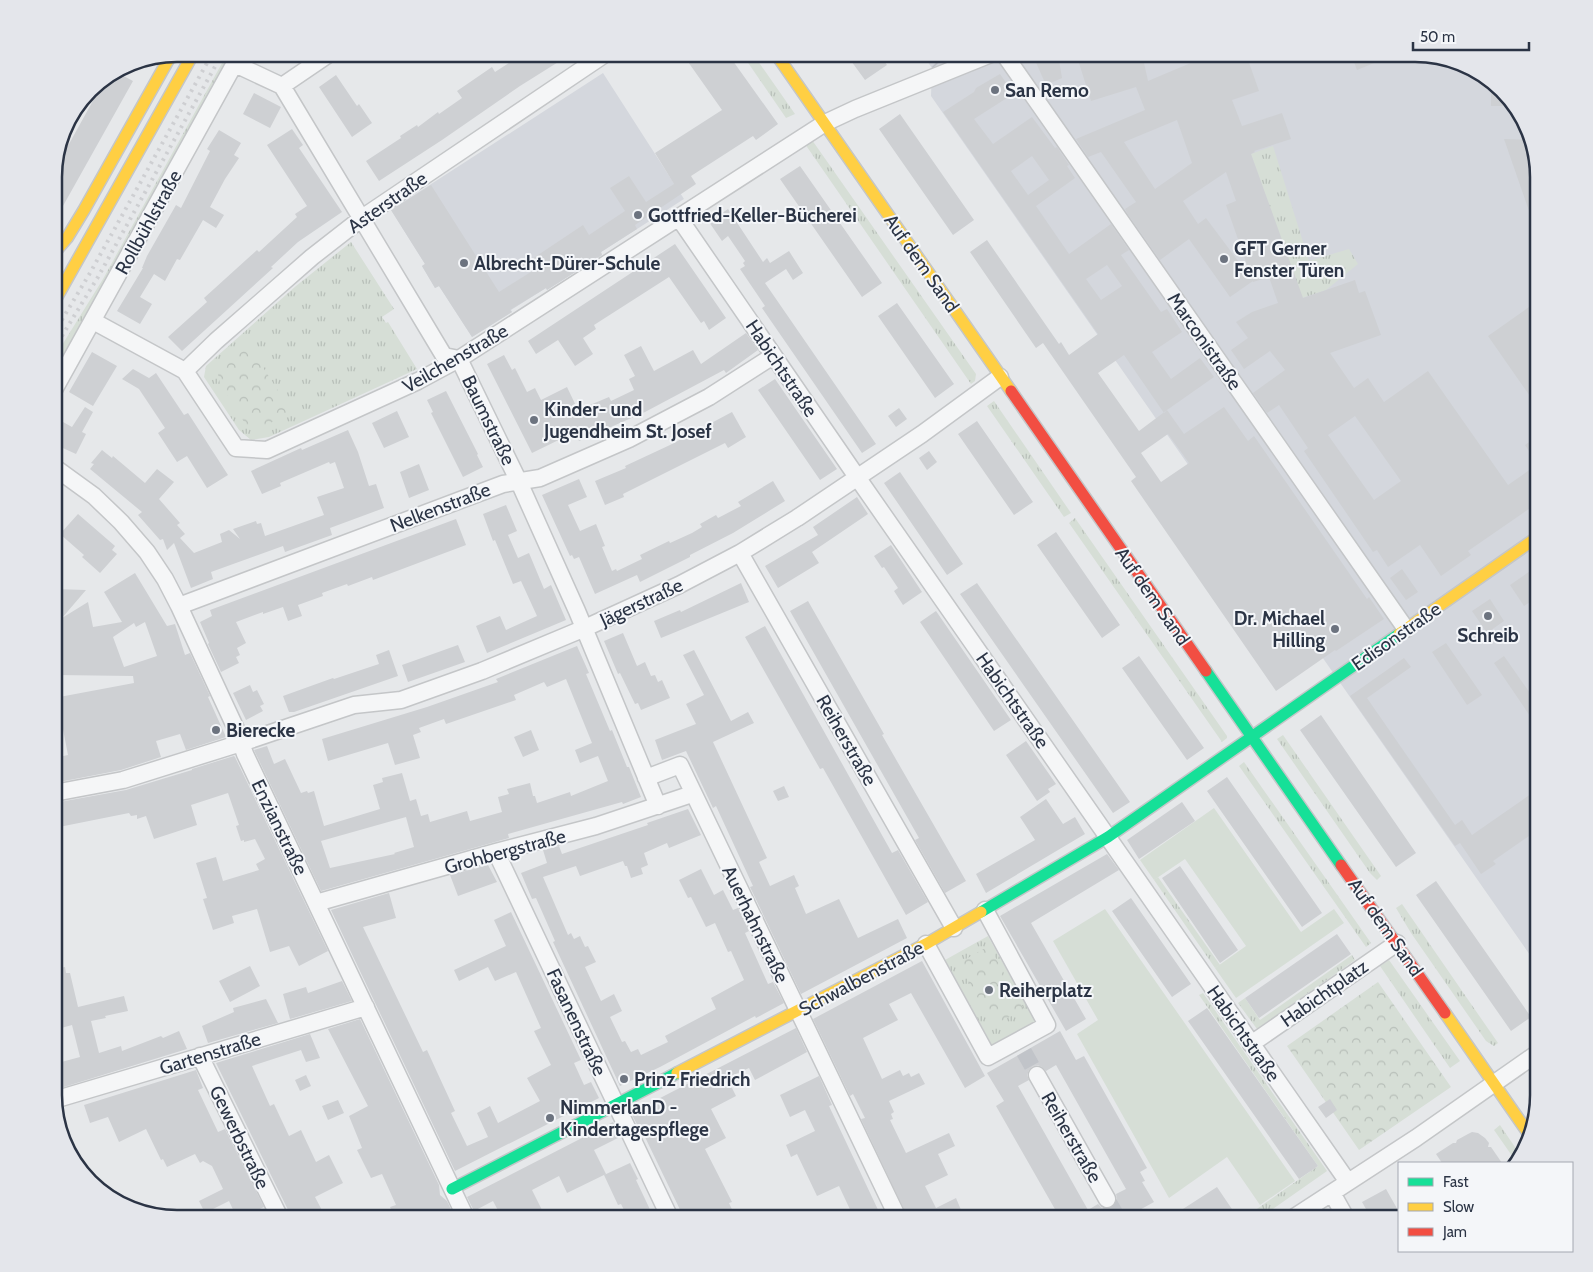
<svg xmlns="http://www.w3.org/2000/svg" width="1593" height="1272" font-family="Cabin,sans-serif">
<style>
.built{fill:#d4d7dd}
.industrial{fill:url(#industrial-furrows)}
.grass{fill:url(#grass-tufts)}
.park{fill:url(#park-crowns)}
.garden{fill:#d6ded6}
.building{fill:#ced0d3;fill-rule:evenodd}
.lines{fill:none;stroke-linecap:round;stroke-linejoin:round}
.street-tunnel{stroke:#c1c4c9;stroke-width:16;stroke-dasharray:16 8;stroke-linecap:butt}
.street-casing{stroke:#c4c6c8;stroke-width:19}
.fast-casing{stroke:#c4c6c8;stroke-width:14}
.slow-casing{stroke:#c4c6c8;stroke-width:14}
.jam-casing{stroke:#c4c6c8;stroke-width:14}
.street{stroke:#f5f6f7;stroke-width:16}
.fast{stroke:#16e098;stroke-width:11}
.slow{stroke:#ffcf43;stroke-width:11}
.jam{stroke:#f24e42;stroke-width:11}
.rail{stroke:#cecfd2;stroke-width:4;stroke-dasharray:2.5 5;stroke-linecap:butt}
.poi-dot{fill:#6c737f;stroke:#f4f6f9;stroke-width:2}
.labels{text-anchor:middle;stroke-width:4;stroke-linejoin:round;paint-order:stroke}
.poi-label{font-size:19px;font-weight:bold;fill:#2b3445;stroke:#f4f6f9;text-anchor:start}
.street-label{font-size:19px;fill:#2b3445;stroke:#f4f6f9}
.rim{fill:none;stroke:#2b3445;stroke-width:2.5}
</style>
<defs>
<pattern id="industrial-furrows" width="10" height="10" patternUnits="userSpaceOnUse" patternTransform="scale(1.25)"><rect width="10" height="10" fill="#d4d7dd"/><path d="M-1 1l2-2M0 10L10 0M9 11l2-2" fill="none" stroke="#b6b9bf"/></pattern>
<pattern id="grass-tufts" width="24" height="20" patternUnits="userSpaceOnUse" patternTransform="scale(1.25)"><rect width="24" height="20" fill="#d6ded6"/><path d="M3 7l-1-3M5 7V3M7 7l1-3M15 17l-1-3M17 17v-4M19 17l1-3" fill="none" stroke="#b8bfb9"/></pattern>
<pattern id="park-crowns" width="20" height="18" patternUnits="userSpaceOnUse" patternTransform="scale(1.25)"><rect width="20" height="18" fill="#d6ded6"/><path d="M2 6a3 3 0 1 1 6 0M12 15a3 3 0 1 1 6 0" fill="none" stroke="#b8bfb9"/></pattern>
</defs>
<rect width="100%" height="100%" fill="#e6e8ea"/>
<!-- built -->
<path class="built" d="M964 54H1416L1463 63 1497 84 1527 123 1539 177V968L931 96 932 68Z
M603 73 684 199 601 252 602 255 547 290 546 288 511 310 512 312 472 337 439 286 435 288 422 266 425 264 391 210Z"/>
<!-- industrial -->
<path class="industrial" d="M922 54H964L932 68Z"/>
<!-- grass -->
<path class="grass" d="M227 54H232L54 373V358L103 279Z
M742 54H753L795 114 786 118Z
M812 140 976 374 975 381 971 384 805 144Z
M1273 146 1309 261 1349 249 1358 264 1326 290 1302 298 1251 154Z
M351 242 394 309 382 317 386 323 388 322 417 369 269 437 251 440 239 430 204 377 206 366 296 286Z
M994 401 1071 513 1064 517 987 406Z
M1075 518 1227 736V738L1222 742 1069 523Z
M1283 735 1381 876 1377 880 1370 873 1277 739Z
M1244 762 1371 943 1366 947 1239 766Z
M1158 877 1220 965 1215 968 1154 880Z
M1402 904 1498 1043 1494 1046 1486 1041 1411 933 1396 908Z
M988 936 1036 1023 993 1047 945 960Z
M1352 955 1355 960 1257 1029 1238 1003 1245 998 1260 1020Z
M1389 960 1460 1061 1450 1068 1380 966Z
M1203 993 1327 1171 1260 1218H1244L1318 1166 1199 995Z
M1500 1125 1521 1156 1517 1163 1494 1130Z"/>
<!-- park -->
<path class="park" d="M246 349 255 355 286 403 298 405 263 428H254L246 425 220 384 218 374 224 364Z
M989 946 1024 1009 993 1026 959 963Z
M1378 982 1451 1087 1359 1150 1287 1046Z"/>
<!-- garden -->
<path class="garden" d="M1214 808 1301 932 1334 909 1344 923 1236 998 1215 968 1246 946 1185 859 1154 880 1140 860Z
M1105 909 1295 1181 1260 1205 1227 1157 1169 1198 1077 1034 1098 1020 1053 941Z"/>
<!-- building -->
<path class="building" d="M523 54H571L520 86 442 140 379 181 366 161 401 138 400 136 417 125 418 127 438 112 439 114 462 98 457 91 492 67 495 72Z
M692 54H728L778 124 756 140 753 136 691 176 696 184 635 225 637 229 601 252 602 255 547 290 546 288 510 310 512 312 472 337 439 286 435 288 422 266 425 264 391 210 431 185 499 292 534 270 529 261 583 225 589 235 625 211 610 188 629 176 646 202 674 184 655 153 722 110 686 59Z
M846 54H879L887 65 865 80Z
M1045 54H1058L1062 78 1046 85 1034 58Z
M1093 54H1142L1148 81 1212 54H1246L1259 91 1232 100 1242 126 1282 113 1291 139 1254 151 1255 152 1251 154 1303 298 1355 280 1359 293 1365 291 1381 335 1330 353 1354 388 1368 378 1384 402 1428 371 1508 485 1538 464 1525 445 1539 435V502L1468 551 1471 555 1441 576 1420 545 1388 567 1377 550 1373 552 1304 451 1308 448 1279 405 1267 413 1253 393 1285 370 1270 351 1244 369 1231 350 1248 338 1236 322 1252 312 1278 303 1269 277 1253 282 1226 205 1236 201 1226 172 1183 201 1198 224 1206 218 1253 281 1230 297 1189 239 1160 260 1127 213 1125 209 1136 202 1101 152 1088 157 1076 139 1145 110 1136 87 1091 101 1078 60ZM1177 120 1192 163 1155 189 1124 142ZM1355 416 1401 481 1374 500 1328 435Z
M1351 54H1396L1357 70Z
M116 72 133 81 54 222V169L55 164 67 143 69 144 105 79Z
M1000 74 1007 84 1003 86 1010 96 974 119 993 144 1032 117 1055 148 1057 147 1069 165 1067 166 1075 178 1036 206 1069 254 1111 224 1129 250 1121 255 1161 312 1167 309 1182 332 1152 352 1171 379 1200 358 1214 377 1167 410 1184 434 1224 407 1248 441 1254 436 1367 599 1369 597 1384 619 1336 651 1335 650 1276 691 1131 481 1136 477 1043 343 1036 348 970 252 987 240 1059 344 1061 342 1069 355 1098 334 943 112 974 92 976 88ZM1032 156 1049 180 1028 195 1011 171ZM1107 265 1122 286 1101 300 1086 279ZM1124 355 1164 413 1167 410 1139 431 1098 373ZM1168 434 1189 463 1161 482 1141 453Z
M336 75 357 106 359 104 372 123 352 137 319 87Z
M1491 81 1497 84 1514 106H1491Z
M254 93 281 107 270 128 243 114Z
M900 114 974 220 953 235 879 129Z
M292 129 303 145 299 148 342 212 298 242 271 267 273 268 182 351 168 337 207 302 204 298 257 250 259 252 297 217 295 214 307 206 267 145Z
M219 130 241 143 234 155 239 158 225 179 210 207 224 215 216 228 203 220 180 260 177 259 165 281 154 274 140 297 152 304 140 324 117 311 143 268H142L147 256 176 205 181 208 210 151 207 149Z
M1504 139 1531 140 1539 177V233L1537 234Z
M800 166 882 283 862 297 780 179Z
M728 209 763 262 767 258 770 263 789 251 803 273 793 280 786 269 765 283 876 444 862 453 762 308 765 306 740 269 745 266 743 263 745 261 728 236 722 241 709 222Z
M675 244 726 318 709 330 704 321 701 323 669 277 594 325 596 329 583 338 593 354 575 366 558 340 536 354 528 341Z
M1539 300V409L1488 336Z
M897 303 954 384 935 398 878 316Z
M746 333 758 350 726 373 724 370 645 412 579 441 575 432 532 453 487 364 504 355 512 370 515 368 527 392 535 388 541 400 567 387 578 410 609 397 611 401 634 390 629 379 635 376 624 355 641 346 654 371 693 350 701 364Z
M92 352 117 366 93 406 69 392Z
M133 369 149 378 156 373 184 415 188 413 228 475 207 488 187 456 177 462 158 433 165 428 139 389 122 379Z
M775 379 837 469 820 480 758 390Z
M446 391 478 454 477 455 483 467 463 477 431 413 433 412 427 400Z
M85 407 93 412 82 432 86 434 76 454 54 444V437L63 422 72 427Z
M899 408 907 419 896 427 888 416Z
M397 411 409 437 384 448 372 423Z
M732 412 746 437 728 448 725 443 623 494 624 497 605 505 595 481 626 468 625 466 670 445Z
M977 421 1033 502 1014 515 958 434Z
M348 430 358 452 369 486 376 484 384 508 330 528 332 535 285 552 283 546 211 572 213 579 191 588 174 543 167 550 163 539 160 540 138 515 142 512 90 469 94 464 91 463 102 450 112 458 113 456 145 483 157 469 174 482 159 499 180 523 177 525 185 534 180 538 194 553 222 542 220 534 229 530 240 539 233 529 256 521 257 524 261 523 265 536 324 515 317 497 344 488 335 462 330 464 329 462 280 483 281 486 262 494 251 471 301 448 302 450Z
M929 451 937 462 927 470 919 458Z
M419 464 429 490 409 498 400 472Z
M900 472 963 564 947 575 884 483Z
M579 479 587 497 568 505 580 531 596 524 605 546 602 547 612 571 616 569 617 571 642 559 640 555 669 541 670 543 692 533 702 527 700 524 716 515 718 518 741 506 738 502 773 481 785 501 733 533 690 555V557L640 582 637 575 595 594 579 557 574 559 572 555 570 556 542 495Z
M857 497 868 514 812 552 819 563 778 588 765 566 818 535 813 527Z
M506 505 517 531 508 535 518 558 529 553 544 589 551 585 566 620 487 653 476 626 500 616 506 630 537 616 521 581 513 584 495 540 493 541 483 514Z
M78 514 115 546 112 550 117 554 100 573 82 557 84 555 60 534Z
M456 519 466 545 373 580 372 577 348 586 347 584 322 593 323 596 298 605 302 616 288 621 283 607 263 614V612L236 622 246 643 237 648 240 655 236 657 239 663 221 672 208 644 209 643 200 622 212 616 210 610Z
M1056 532 1120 625 1102 638 1037 545Z
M891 545 922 592 903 605 894 591 898 588 884 567 882 568 874 556Z
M1539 565V596L1524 606 1510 585Z
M1402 569 1418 592 1406 600 1390 578Z
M135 573 167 626 175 624 185 655 190 653 210 696 208 697 226 737 186 750 180 734 156 741 161 757 121 770 54 783V758L68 755 62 724 54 726V698L134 683 133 676 57 675V636H54V589L86 590 62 618 88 602 93 627 122 622 104 592ZM145 622 157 656 124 667 113 637 134 623 136 627Z
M741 583 749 602 661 638 654 621 680 610 681 612Z
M977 583 1130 802 1113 813 960 594Z
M1490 599 1504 621 1487 633 1472 611Z
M808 601 884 734 882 735 966 881 945 893 915 840 919 838 790 611Z
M936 611 1011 720 994 731 920 622Z
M765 626 892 853 898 850 928 902 906 915 823 768 820 769 745 637Z
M623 633 637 666 645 662 651 676 655 675 658 682 662 680 670 698 641 710 638 703 635 704 620 673 618 674 604 641Z
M1446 643 1482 695 1467 705 1432 652Z
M458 645 465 662 408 682 402 665Z
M577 646 589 673 586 674 610 731 612 730 627 767H629L641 797 623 804 622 802 508 834 509 838 321 891 254 750 267 746 274 764 285 759 301 793 307 791 308 793 314 791 324 826 380 809 373 785 383 782 382 778 402 773 410 801 416 799 421 816 428 814 430 822 467 811 470 821 502 812 498 797 509 794 507 789 530 783 533 796H535L537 803 570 792 571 796 608 781 598 756 580 763 575 750 592 743 566 679 547 687 544 682 514 695 516 700 446 724 444 719 419 728 421 732 413 735 420 758 395 765 388 743 328 761 322 739 427 707 498 682 496 679ZM406 817 414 847 394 853 395 854 330 868 321 841Z
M389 650 398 676 294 712H289L283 696 333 678 334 679 379 664 376 655Z
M694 650 731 721 748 712 754 723 713 742 767 858 759 862 770 886 794 875 799 886 795 888 806 914 839 899 858 938 898 919 907 938 801 994 750 887 753 886 716 806 713 808 686 751 662 760 655 740 696 724 686 704 704 695 683 655Z
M1139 656 1204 748 1187 760 1122 668Z
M1504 656 1539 706V709L1530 716 1494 663Z
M1404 658 1411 667 1367 698 1455 825 1462 820 1472 835 1531 794 1539 805V829L1493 861 1496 864 1481 874 1460 843 1455 846 1350 696Z
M250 685 253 692 257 690 264 704 260 706 263 711 246 720 233 693Z
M1321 715 1416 853 1396 867 1300 730Z
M531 730 539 750 523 757 514 737Z
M1026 741 1056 784 1048 789 1050 792 1037 801 1006 755Z
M234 756 235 757 328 951 299 966 289 946 270 952 257 909 232 916 234 923 213 930 203 899 207 898 196 863 216 857 223 881 259 870 256 864 265 859 255 839 244 842V840L241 841 236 826 239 825 228 793 191 805 197 825 154 839 146 816 137 819V815L131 816 129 813 54 828V803L126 790 192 770V769Z
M1227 777 1322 913 1302 927 1207 791Z
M784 786 789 797 778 801 773 791Z
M1046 799 1063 824 1075 817 1085 834 986 893 976 874 1035 840 1020 817Z
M1182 802 1195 821 1139 859 1127 840Z
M688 809 701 835 669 848 667 843 644 853 648 865 641 868 643 874 631 878 627 866H625L623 861 580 876 576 866 543 877 568 935 571 933 574 939 580 936 585 947 588 946 596 962 585 967 601 1001 614 994 622 1011 610 1017 622 1042 625 1041 631 1052 638 1049 641 1055 668 1042 665 1036 716 1009 711 998 744 980 731 951 728 952 715 923 706 927 691 897 688 898 679 880 701 869 714 895 723 890 733 910 738 908 749 931 745 933 768 984 773 982 784 1003 756 1018 755 1016 660 1067 620 1086 553 942 555 941 536 898 532 899 521 873 547 863 543 850 559 846 562 854 648 825 647 823Z
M1107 854 1119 870 1031 923 1086 1019 1066 1031 1000 916Z
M488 865 497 882 458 896 450 875Z
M1180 866 1238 950 1220 963 1162 878Z
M1436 881 1531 1017 1511 1031 1416 895Z
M389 893 396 918 363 927 423 1052 427 1050 437 1072 455 1111 451 1113 467 1146 488 1137 477 1113 490 1106 498 1123 540 1101 527 1078 551 1065 534 1031 541 1028 516 972 495 981 488 967 459 981 454 970 506 946 494 920 511 912 581 1060 574 1063 584 1085 591 1082 599 1098 455 1171 331 910Z
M1131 898 1191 984 1172 997 1112 911Z
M1337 934 1351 954 1259 1018 1245 998Z
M922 961 985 1076 965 1088 911 993 889 1004 898 1020 863 1038 882 1079 900 1070 903 1076 909 1073 911 1077 919 1073 925 1084 889 1101 894 1112 891 1114 893 1119 890 1120 906 1153 949 1133 955 1146 938 1154 948 1175 925 1186 936 1208 956 1198 961 1210 945 1218H908L861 1119 865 1118 853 1094 850 1096 813 1019Z
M250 966 260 986 230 1002 219 981Z
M65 967 66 973H70L78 1007 124 996 128 1011 105 1016 106 1018 91 1021 99 1053 121 1046 122 1051 161 1036 163 1038 179 1031 187 1049 54 1090V1064L80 1057 72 1025 54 1030V969Z
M342 981 352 1001 290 1019 283 994 306 987 308 993Z
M266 999 278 1023 208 1043 202 1026 234 1012 233 1008Z
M1207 1008 1318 1166 1299 1179 1188 1021Z
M360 1019 439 1185 440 1195 447 1201 455 1218H395L390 1207 396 1205 382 1174 371 1178 357 1150 362 1148 349 1116 368 1106 328 1029Z
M796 1028 807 1052 755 1080 749 1068 727 1078 736 1096 711 1109 726 1138 705 1149 732 1202 729 1203 736 1218H684L644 1135 643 1136 631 1113Z
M1060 1031 1076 1060 1084 1056 1147 1168 1140 1172 1145 1181 1142 1182 1154 1202 1125 1218H1060L996 1106 1004 1101 987 1073ZM1038 1065 1042 1067 1046 1071 1056 1065 1126 1189 1116 1194 1117 1199 1116 1204 1111 1208H1102L1098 1204 1088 1210 1018 1086 1029 1080 1027 1075 1029 1070 1033 1066Z
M310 1034 320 1058 306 1062 301 1050 252 1066 270 1106 274 1104 289 1136 301 1130 316 1162 329 1155 343 1183 315 1197 326 1218H292L216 1063Z
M196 1070 203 1088 198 1090 218 1132 225 1129 264 1207 240 1218H237L229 1201 205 1213 199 1201 223 1189 212 1166 203 1161 200 1163 195 1154 167 1167 163 1159 161 1160 146 1129 119 1142 108 1117 90 1123 84 1105Z
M306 1075 311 1086 300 1091 295 1080Z
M819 1076 832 1105 829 1106 880 1214 884 1212 887 1218H854L839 1186 817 1196 797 1154 791 1157 786 1145 815 1131 805 1110 790 1117 780 1095Z
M1330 1099 1337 1110 1326 1118 1318 1107Z
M338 1100 344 1113 328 1120 322 1106Z
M613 1122 620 1137 594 1150 606 1174 567 1193 559 1176 532 1190 546 1218H502L493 1201 474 1211 467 1197Z
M1472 1132 1478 1133 1485 1138 1489 1143 1488 1147H1491L1502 1163H1442L1436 1154 1453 1143H1456L1457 1140 1468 1134Z
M630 1163 638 1179 636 1180 654 1218H628L621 1204 618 1205 604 1175Z
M1217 1187 1238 1218H1169L1186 1207Z
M1386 1189 1399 1212V1218H1371L1362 1202Z"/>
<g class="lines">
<!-- street-tunnel -->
<path class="street-tunnel" d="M1024 1052 1037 1075
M1107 1199 1118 1218"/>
<!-- street casing -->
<g class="street-casing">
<path id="street" d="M1004 54 1406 629
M235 64 282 86 444 356 459 359 519 482 577 611 658 806
M282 86 329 54
M679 218 857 477 1348 1182
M93 321 185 371 236 448 267 450 418 381 459 359 825 123 855 109 991 54
M185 371 216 341 312 257 362 218 605 54
M54 390 240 54
M54 467 94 496 121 522 147 552 165 579 179 606 237 731 245 754 466 1218
M740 553 954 928
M179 606 503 484 540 478 629 439 709 397 773 356
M646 778 680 765 898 1218
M54 793 123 780 241 743 354 705 401 700 482 671 585 628 679 585 740 553 797 518 922 434 1000 377
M496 852 670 1218
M316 903 496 852 596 826 692 794
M926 944 988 1057 1047 1025 985 910
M1251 1044 1397 943
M200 1056 280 1218
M1037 1075 1107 1199
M54 1100 366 1007
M1332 1193 1346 1218
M1293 1218 1416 1138 1539 1052"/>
</g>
<!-- fast casing -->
<g class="fast-casing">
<path id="fast" d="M1206 671 1341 865
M981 912 1108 837 1399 634
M1539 1088V1097
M452 1189 677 1073"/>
</g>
<!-- slow casing -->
<g class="slow-casing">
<path id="slow" d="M776 54 1011 391
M54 253 67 238 84 210 171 55
M54 302 193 54
M1399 634 1539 536
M1445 1013 1531 1137
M677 1073 926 944 981 912"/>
</g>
<!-- jam casing -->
<g class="jam-casing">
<path id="jam" d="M1011 391 1206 671
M1341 865 1445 1013"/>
</g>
<!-- street -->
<use href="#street" class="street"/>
<!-- fast -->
<use href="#fast" class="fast"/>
<!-- slow -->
<use href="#slow" class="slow"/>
<!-- jam -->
<use href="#jam" class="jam"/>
<!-- rail -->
<path class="rail" d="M54 333 90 273 212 54
M54 349 98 277 222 54"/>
</g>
<!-- markers -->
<g class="poi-dot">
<circle cx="995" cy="90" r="5"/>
<circle cx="638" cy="215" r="5"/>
<circle cx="1224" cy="259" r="5"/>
<circle cx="464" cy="263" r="5"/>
<circle cx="534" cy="420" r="5"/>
<circle cx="1488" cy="616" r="5"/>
<circle cx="1335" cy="629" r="5"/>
<circle cx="216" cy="730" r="5"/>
<circle cx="989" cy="990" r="5"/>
<circle cx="624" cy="1079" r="5"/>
<circle cx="550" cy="1118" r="5"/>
</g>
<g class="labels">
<!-- poi labels -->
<g class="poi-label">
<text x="1005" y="97">San Remo</text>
<text x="648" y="222">Gottfried-Keller-Bücherei</text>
<text x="1234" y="255">GFT Gerner<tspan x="1234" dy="22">Fenster Türen</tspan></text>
<text x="474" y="270">Albrecht-Dürer-Schule</text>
<text x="544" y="416">Kinder- und<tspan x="544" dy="22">Jugendheim St. Josef</tspan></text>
<text x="1325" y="625" text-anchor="end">Dr. Michael<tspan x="1325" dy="22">Hilling</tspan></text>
<text x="1488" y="642" text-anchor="middle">Schreib</text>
<text x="226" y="737">Bierecke</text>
<text x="999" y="997">Reiherplatz</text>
<text x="634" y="1086">Prinz Friedrich</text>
<text x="560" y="1114">NimmerlanD -<tspan x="560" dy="22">Kindertagespflege</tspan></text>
</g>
<!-- street labels -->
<g class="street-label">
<text transform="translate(387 202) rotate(-35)" y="7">Asterstraße</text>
<text transform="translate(148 222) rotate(-61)" y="7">Rollbühlstraße</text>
<text transform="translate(922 263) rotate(55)" y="7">Auf dem Sand</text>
<text transform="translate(1205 341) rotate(55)" y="7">Marconistraße</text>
<text transform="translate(455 358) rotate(-30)" y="7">Veilchenstraße</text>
<text transform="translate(782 368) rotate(56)" y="7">Habichtstraße</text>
<text transform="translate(489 420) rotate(64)" y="7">Baumstraße</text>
<text transform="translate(440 507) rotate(-21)" y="7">Nelkenstraße</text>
<text transform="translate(1153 596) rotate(55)" y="7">Auf dem Sand</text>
<text transform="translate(641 602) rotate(-25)" y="7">Jägerstraße</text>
<text transform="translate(1396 636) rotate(-35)" y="7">Edisonstraße</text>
<text transform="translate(1013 700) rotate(55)" y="7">Habichtstraße</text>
<text transform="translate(847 740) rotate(60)" y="7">Reiherstraße</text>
<text transform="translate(280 827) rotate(64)" y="7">Enzianstraße</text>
<text transform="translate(505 851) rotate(-15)" y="7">Grohbergstraße</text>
<text transform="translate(756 924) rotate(64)" y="7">Auerhahnstraße</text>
<text transform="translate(1386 927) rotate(55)" y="7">Auf dem Sand</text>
<text transform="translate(861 978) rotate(-28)" y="7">Schwalbenstraße</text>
<text transform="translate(1324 993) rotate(-35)" y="7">Habichtplatz</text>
<text transform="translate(577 1022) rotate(65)" y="7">Fasanenstraße</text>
<text transform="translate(1244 1033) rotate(55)" y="7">Habichtstraße</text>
<text transform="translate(210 1053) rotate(-17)" y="7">Gartenstraße</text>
<text transform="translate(240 1137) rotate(64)" y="7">Gewerbstraße</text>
<text transform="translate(1072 1137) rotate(60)" y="7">Reiherstraße</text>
</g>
</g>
<!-- crop -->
<path d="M0 0H1593V1272H0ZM177 62H1415A115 115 0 0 1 1530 177V1095A115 115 0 0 1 1415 1210H177A115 115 0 0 1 62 1095V177A115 115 0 0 1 177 62Z" fill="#e4e6eb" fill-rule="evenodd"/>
<path class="rim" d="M177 62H1415A115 115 0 0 1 1530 177V1095A115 115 0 0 1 1415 1210H177A115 115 0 0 1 62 1095V177A115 115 0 0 1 177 62Z"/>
<!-- legend -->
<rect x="1398" y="1162" width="175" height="90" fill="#f4f6f9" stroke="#a4a8b1"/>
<rect x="1408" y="1178" width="25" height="8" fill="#16e098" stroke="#a4a8b1"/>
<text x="1443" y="1187" font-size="15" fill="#2b3445">Fast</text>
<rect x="1408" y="1203" width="25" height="8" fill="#ffcf43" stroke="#a4a8b1"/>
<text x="1443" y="1212" font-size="15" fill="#2b3445">Slow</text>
<rect x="1408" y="1228" width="25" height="8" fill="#f24e42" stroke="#a4a8b1"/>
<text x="1443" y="1237" font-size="15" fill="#2b3445">Jam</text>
<!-- scale -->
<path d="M1413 42v8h116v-8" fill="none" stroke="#2b3445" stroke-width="2.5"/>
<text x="1420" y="42" font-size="15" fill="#2b3445" stroke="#f4f6f9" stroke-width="4" paint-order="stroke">50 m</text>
</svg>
